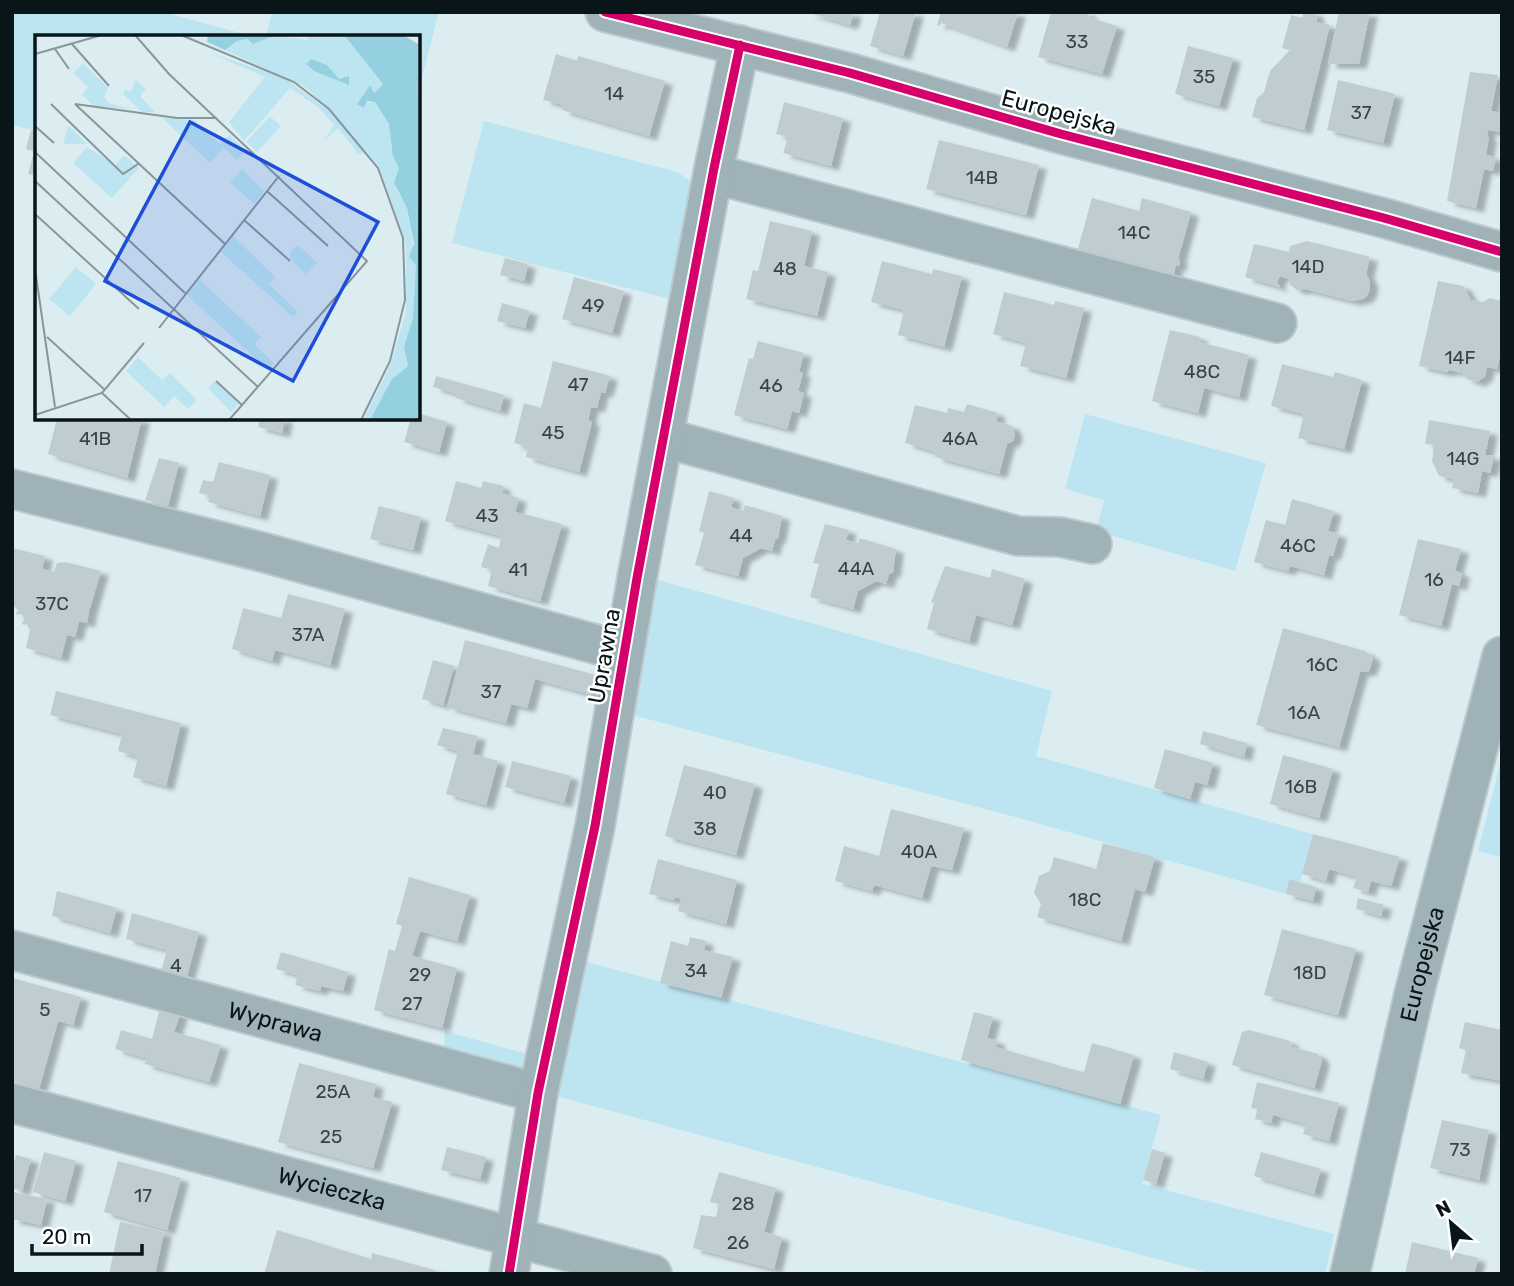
<svg xmlns="http://www.w3.org/2000/svg" width="1514" height="1286" font-family="Rubik,sans-serif">
<style>
.green{fill:#bce5f1}
.building{fill:#bfcdd1;filter:url(#shadow)}
.lines{fill:none;stroke-linecap:round;stroke-linejoin:round}
.minor-casing{stroke:#bccace;stroke-width:42}
.minor{stroke:#9fb2b7;stroke-width:38}
.cycleway-casing{stroke:#fff;stroke-width:13}
.cycleway{stroke:#d6006c;stroke-width:9}
.labels{text-anchor:middle;stroke-width:5;stroke-linejoin:round;paint-order:stroke}
.number-label{font-size:19px;fill:#374347}
.street-label{font-size:23px;fill:#0a1519;stroke:#fff}
.inset-road{fill:none;stroke:#88979b;stroke-width:2}
.view{fill:#1d4ed8;fill-opacity:0.15;stroke:#1d4ed8;stroke-width:3.5}
.inset-edge{fill:none;stroke:#0a1519;stroke-width:3.5}
</style>
<defs>
<filter id="shadow"><feDropShadow dx="8" dy="4.5" stdDeviation="2" flood-color="#0004"/></filter>
</defs>
<rect width="100%" height="100%" fill="#dcedf2"/>
<!-- green -->
<path class="green" d="M12 12H163L255 37H37V131L12 125Z
M272 12H439L421 81H418V37H266Z
M484 121 677 172 696 185 674 300 452 243Z
M1085 414 1266 463 1235 571 1096 531 1104 500 1065 489Z
M651 578 1052 691 1036 756 1313 834 1300 882 1289 880 1286 894 1019 818 629 714Z
M1502 757V857L1478 851Z
M579 960 1161 1115 1142 1184 1334 1234 1325 1274H1212L556 1096Z
M445 1031 531 1055 526 1077 443 1055Z"/>
<!-- building -->
<path class="building" d="M806 12H854L850 25Z
M880 12H916L903 56 870 46Z
M941 12H1018L1007 47 941 23 940 26 937 25Z
M1051 12H1089L1087 17 1117 26 1102 74 1038 57Z
M1304 12H1315L1317 22 1330 25 1304 130 1252 117 1257 98 1264 92 1270 71 1290 50 1282 48 1291 15 1302 18Z
M1339 12H1370L1359 64H1328Z
M1188 46 1233 58 1219 106 1175 94Z
M556 54 577 61 578 56 665 81 649 136 562 110 564 105 543 100Z
M1470 72 1498 75 1491 111 1502 113 1501 132 1488 130 1487 136 1489 137 1486 155 1496 157 1493 171 1484 169 1476 208 1447 201Z
M1338 80 1395 94 1383 143 1327 130Z
M784 102 843 118 831 166 783 153 788 137 776 134Z
M31 130 37 131V176L28 174 34 151 26 149Z
M939 140 1039 165 1026 215 926 189Z
M1092 198 1139 211 1142 198 1191 212 1178 259 1180 260 1179 266 1176 265 1173 277 1077 252Z
M770 221 812 231 804 266 828 272 817 316 746 299 753 270 758 271Z
M1307 241 1370 257 1366 274 1370 281V289L1367 296 1363 299 1352 301 1305 289 1297 290 1290 285 1289 279 1280 276 1277 282 1280 287 1245 277 1254 244 1289 252 1290 246Z
M505 258 528 264 524 281 500 275Z
M882 261 932 274 933 269 962 276 944 347 898 335 904 310 871 302Z
M574 277 624 291 612 333 562 319Z
M1438 281 1463 286 1471 300 1483 302 1490 298 1502 301V347L1497 369 1487 367 1485 376 1477 382 1467 379 1462 373 1450 370 1446 372 1419 366Z
M1004 292 1054 305 1055 301 1084 308 1066 378 1020 366 1026 343 993 334Z
M502 303 530 311 525 328 497 321Z
M1170 330 1200 337 1199 342 1249 355 1239 397 1204 388 1198 413 1152 401Z
M758 341 804 353 799 372 803 373 798 391 804 393 799 413 792 411 787 429 734 415 749 358 753 359Z
M553 361 610 376 605 393 601 392 597 408 591 407 588 420 592 422 579 472 526 457 528 447 514 443 524 403 541 408Z
M1282 364 1333 377 1335 372 1362 380 1344 449 1298 438 1304 414 1271 406Z
M436 376 504 395 500 411 456 398 457 394 433 387Z
M967 404 998 413 996 421 1012 426 1015 435 1013 441 1007 444 999 474 935 457 936 452 905 443 915 405 947 413 948 408 964 412Z
M418 413 447 422 439 452 404 442 411 418H418Z
M57 418H142L127 478 48 454Z
M260 418H285L282 433 258 427Z
M1429 420 1490 431 1485 455 1494 456 1490 473 1482 471 1478 493 1452 488 1454 479 1439 476 1432 461 1434 445 1425 444Z
M159 458 179 463 168 506 145 500Z
M219 462 270 475 260 516 208 502 210 496 199 493 203 480 213 482Z
M456 481 481 488 483 481 503 486 502 493 519 498 515 512 562 524 540 601 488 586 492 570 481 567 488 544 499 548 501 536 445 521Z
M709 491 734 498 731 507 743 511 745 505 782 516 778 538 775 540 772 551 761 548 743 558 738 576 695 565 704 533 699 531Z
M1292 499 1334 511 1328 531 1339 534 1333 556 1329 555 1324 575 1290 566 1288 571 1254 562 1266 520 1285 525Z
M379 506 421 517 413 550 370 539Z
M825 524 849 530 846 540 858 543 860 538 896 549 893 572 889 574 886 584 876 581 858 591 853 609 810 597 819 564 813 563Z
M1418 539 1461 549 1455 571 1462 573 1459 586 1452 584 1441 626 1399 615Z
M12 548 45 556 42 569 54 572 57 563 65 562 101 571 89 611 87 623 79 621 75 637 67 635 61 658 26 648 30 630 27 624 23 625 22 622 25 620 21 614 17 615 16 612 19 611 12 604Z
M945 566 990 578 992 569 1025 579 1012 625 976 615 969 641 927 629 934 603 931 602Z
M288 594 345 609 330 665 275 650 272 661 232 649 243 608 281 618Z
M1283 628 1365 651 1373 658 1369 671 1360 672 1339 747 1256 725Z
M465 640 596 675 592 695 535 679 527 708 511 704 506 723 447 707Z
M433 660 454 666 443 705 422 699Z
M56 691 181 723 166 786 133 777 138 757 118 751 122 734 50 715Z
M443 728 478 736 473 754 498 761 486 805 446 794 458 751 437 745Z
M1203 731 1247 743 1244 757 1200 744Z
M1165 749 1213 763 1207 785 1195 782 1190 799 1154 788Z
M1283 755 1333 769 1319 818 1270 804Z
M512 761 571 776 564 803 505 787Z
M684 765 755 784 736 855 665 836Z
M891 809 964 828 952 870 931 866 922 898 874 885 872 891 835 881 844 846 879 856Z
M1313 834 1400 857 1391 886 1371 881 1368 892 1353 888 1357 877 1329 869 1326 881 1302 874Z
M1103 843 1155 857 1145 892 1135 889 1121 941 1037 917 1041 904 1034 893 1039 876 1050 871 1054 857 1096 869Z
M658 859 737 880 726 924 678 911 681 899 675 897 674 900 649 894Z
M409 877 470 895 457 941 420 931 412 956 457 968 442 1028 374 1010 389 949 395 951 402 926 396 924Z
M1289 879 1316 887 1313 901 1286 894Z
M57 891 117 908 110 933 52 916Z
M1358 898 1384 905 1381 916 1356 909Z
M132 913 199 932 184 987 159 980 167 950 126 939Z
M1282 929 1356 949 1338 1015 1264 995Z
M690 937 706 941 704 950 733 957 721 998 660 983 671 941 688 946Z
M281 952 348 972 343 991 321 986 320 991 295 985 298 975 276 969Z
M12 978 81 997 73 1025 58 1021 39 1089 12 1081Z
M162 1000 183 1006 174 1032 221 1045 209 1082 145 1064 148 1050 145 1058 115 1049 121 1030 152 1039Z
M974 1012 993 1017 987 1038 998 1041 996 1047 1067 1068 1084 1072 1092 1043 1134 1055 1120 1104 961 1060Z
M1465 1022 1502 1030V1081L1461 1073 1466 1050 1459 1048Z
M1249 1030 1290 1041 1292 1047 1318 1054 1322 1061 1314 1088 1232 1065 1242 1032Z
M1174 1052 1208 1062 1203 1079 1170 1069Z
M299 1063 376 1084 373 1097 392 1102 373 1168 278 1142Z
M1257 1082 1339 1103 1329 1141 1303 1134 1306 1124 1273 1115 1271 1123 1255 1119 1257 1109 1251 1108Z
M1442 1120 1489 1130 1479 1180 1430 1168Z
M447 1147 486 1157 480 1179 441 1170Z
M1152 1149 1165 1153 1156 1184 1143 1180Z
M44 1152 76 1161 65 1201 33 1192Z
M1261 1152 1321 1169 1314 1194 1254 1176Z
M16 1155 31 1159 22 1191 12 1188V1170Z
M118 1161 181 1178 167 1230 104 1212Z
M719 1172 776 1188 764 1232 782 1237 774 1269 693 1248 701 1215 716 1217 719 1204 710 1202Z
M13 1192 47 1199 41 1225 12 1219Z
M120 1222 164 1232 155 1274H109Z
M277 1230 371 1259 372 1253 435 1270 434 1274H264Z
M1412 1242 1478 1258 1474 1274H1405Z"/>
<g class="lines">
<!-- minor casing -->
<g class="minor-casing">
<g id="minor">
<path d="M605 12 850 73 1061 134 1384 218 1502 252"/>
<path d="M714 174 1277 323"/>
<path d="M665 438 1018 536 1060 537 1092 544"/>
<path d="M12 489 262 552 624 652"/>
<path id="s1" d="M12 950 538 1093"/>
<path id="s2" d="M12 1103 652 1274"/>
<path d="M509 1274 538 1093 595 826 637 578 714 168 740 45"/>
<path id="s3" d="M1350 1274 1415 990 1502 656"/>
</g>
</g>
<!-- minor -->
<use href="#minor" class="minor"/>
<!-- cycleway casing -->
<g class="cycleway-casing">
<path id="cycleway" d="M605 12 850 73 1061 134 1384 218 1502 252
M509 1274 538 1093 595 826 637 578 714 168 740 45"/>
</g>
<!-- cycleway -->
<use href="#cycleway" class="cycleway"/>
</g>
<g class="labels">
<!-- number labels -->
<g class="number-label">
<text x="1077" y="48">33</text>
<text x="1204" y="83">35</text>
<text x="614" y="100">14</text>
<text x="1361" y="119">37</text>
<text x="982" y="184">14B</text>
<text x="1134" y="239">14C</text>
<text x="1308" y="273">14D</text>
<text x="785" y="275">48</text>
<text x="593" y="312">49</text>
<text x="1460" y="364">14F</text>
<text x="1202" y="378">48C</text>
<text x="578" y="391">47</text>
<text x="771" y="392">46</text>
<text x="553" y="439">45</text>
<text x="95" y="445">41B</text>
<text x="960" y="445">46A</text>
<text x="1463" y="465">14G</text>
<text x="487" y="522">43</text>
<text x="741" y="542">44</text>
<text x="1298" y="552">46C</text>
<text x="856" y="575">44A</text>
<text x="518" y="576">41</text>
<text x="1434" y="586">16</text>
<text x="52" y="610">37C</text>
<text x="308" y="641">37A</text>
<text x="1322" y="671">16C</text>
<text x="491" y="698">37</text>
<text x="1304" y="719">16A</text>
<text x="1301" y="793">16B</text>
<text x="715" y="799">40</text>
<text x="705" y="835">38</text>
<text x="919" y="858">40A</text>
<text x="1085" y="906">18C</text>
<text x="176" y="972">4</text>
<text x="696" y="977">34</text>
<text x="1310" y="979">18D</text>
<text x="420" y="981">29</text>
<text x="412" y="1010">27</text>
<text x="45" y="1016">5</text>
<text x="333" y="1098">25A</text>
<text x="331" y="1143">25</text>
<text x="1460" y="1156">73</text>
<text x="143" y="1202">17</text>
<text x="743" y="1210">28</text>
<text x="738" y="1249">26</text>
</g>
<!-- street labels -->
<g class="street-label">
<text transform="translate(1059 112) rotate(15)" y="8">Europejska</text>
<text transform="translate(604 656) rotate(-80)" y="8">Uprawna</text>
<text dy="8" stroke="none"><textPath href="#s3" startOffset="318">Europejska</textPath></text>
<text dy="8" stroke="none"><textPath href="#s1" startOffset="273">Wyprawa</textPath></text>
<text dy="8" stroke="none"><textPath href="#s2" startOffset="331">Wycieczka</textPath></text>
</g>
</g>
<!-- overview -->
<g transform="translate(35 35)">
<rect width="385" height="385" fill="#dcedf2"/>
<path d="M241 0 272 5 274 0H309L348 49 339 58 335 50 322 69 340 67 354 89 365 134 361 154 372 173 381 230 378 283 369 312 373 331 357 344 335 385H328L355 331 371 277V209L344 131 272 53 190 15 202 6ZM175 18 250 43 294 76 330 118 323 119 303 93 289 106 299 90 283 72 255 53 209 106 194 87 230 42ZM48 28 73 53 69 62 74 68 97 74 59 71 47 60 53 52 38 38ZM101 45 111 54 105 61 120 77H107L88 59 91 54 95 57ZM235 81 246 91 222 117 211 107ZM127 83 159 85 185 109 194 100 211 115 202 125 189 113 175 128ZM33 91 35 92 52 109H28ZM52 112 80 130 89 120 104 133 77 163 38 128ZM207 134 229 156 219 169 195 147ZM198 201 240 242 234 249 263 277 258 282 186 217ZM263 210 282 228 271 239 256 225 255 218ZM41 232 61 249 35 281 14 264ZM164 244 226 302 219 309 239 328 233 335 152 260ZM103 322 127 345 135 338 162 365 153 374 139 361 129 372 91 336ZM180 346 204 368 196 377 173 353Z" fill="#bce5f1"/>
<path d="M173 0H241L218 9 213 4 202 6 190 15 172 7ZM309 0H368L383 9 385 385H335L357 344 373 331 369 312 378 283 381 230 374 222 379 209 372 173 359 148 364 133 358 121 354 89 340 67 332 66 329 73 322 69 335 50 339 58 348 49ZM276 24 292 30 304 44 314 41V50L279 36 271 29Z" fill="#95d0e0"/>
<path class="inset-road" d="M100 0 134 39 332 226 194 385M146 0 259 47 294 74 343 133 368 203 370 265 355 326 326 385M37 9 74 51M20 14 34 34M0 19 67 0M16 69 88 139 103 129M40 69 190 209M40 69 142 83H182M0 91 19 108M0 117 150 258M0 146 223 352M232 156 293 211M0 179 104 274M209 185 255 226M0 234 20 372M124 293 244 141M12 302 70 355M181 346 207 370M67 358 96 385M0 380 67 358 109 308"/>
<path class="view" d="M155 87 343 187 258 346 70 246Z"/>
<rect width="385" height="385" class="inset-edge"/>
</g>
<!-- border -->
<rect width="1514" height="1286" fill="none" stroke="#0a1519" stroke-width="28"/>
<!-- north arrow -->
<g transform="translate(1451 1223) rotate(332)" stroke="#ffffff" stroke-width="5" paint-order="stroke">
<path d="M0-5L12 26L0 18L-12 26Z" fill="#0a1519"/>
<text y="-10" font-size="19" font-weight="bold" text-anchor="middle" fill="#0a1519">N</text>
</g>
<!-- scale -->
<path d="M32 1244v10h110v-10" fill="none" stroke="#0a1519" stroke-width="3.5"/>
<text x="42" y="1244" font-size="21" fill="#0a1519" stroke="#ffffff" stroke-width="5" paint-order="stroke">20 m</text>
</svg>
